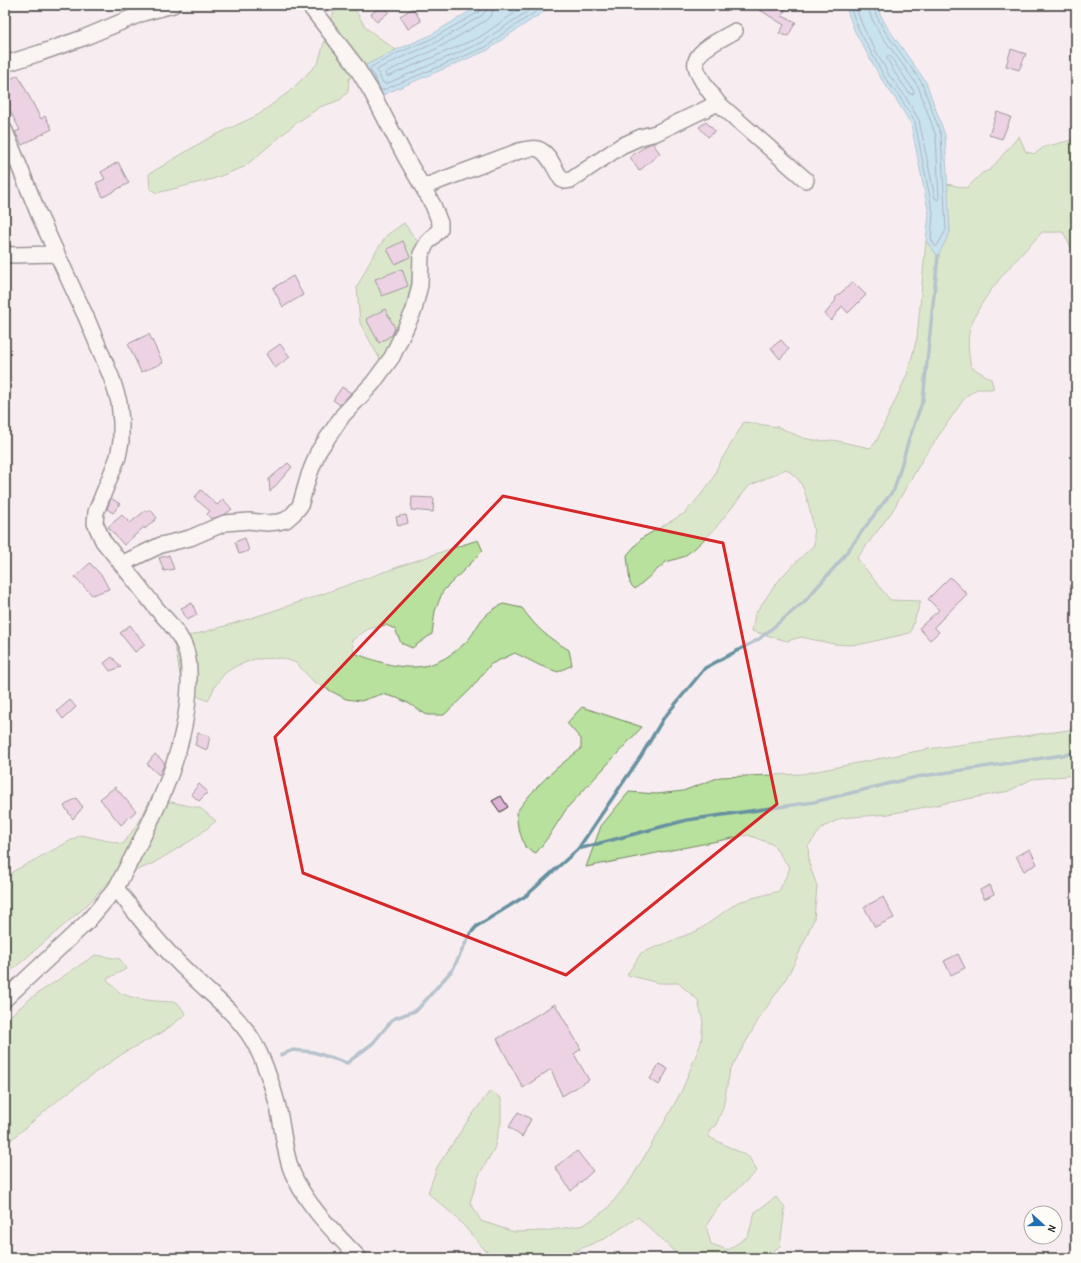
<svg xmlns="http://www.w3.org/2000/svg" width="1081" height="1263" font-family="'Patrick Hand',sans-serif">
<style>
.green{fill:#b8e19d;stroke:#728664}
.water{fill:#8ed5ef;stroke:#6691a1}
.lines{fill:none;stroke-linecap:round;stroke-linejoin:round}
.shore{stroke:#536f79;stroke-width:1}
.stream{stroke:#6691a1;stroke-width:3.5}
.building{fill:#e0b2d6;stroke:#2b2b2b}
.minor-casing{stroke:#2b2b2b;stroke-width:18}
.minor{stroke:#fdfcf7;stroke-width:15}
.marked{fill:none;stroke:#d62828;stroke-width:3;stroke-linejoin:round}
</style>
<rect width="100%" height="100%" fill="#f7edf0"/>
<filter id="ink" filterUnits="userSpaceOnUse"><feTurbulence type="fractalNoise" baseFrequency=".025" numOctaves="2"/><feDisplacementMap in="SourceGraphic" scale="8" xChannelSelector="R" yChannelSelector="G"/><feConvolveMatrix kernelMatrix="1 2 1 2 8 2 1 2 1" color-interpolation-filters="sRGB"/></filter>
<g filter="url(#ink)">
<!-- green -->
<path class="green" d="M352 5 366 28 396 50 364 66 349 79 348 92 340 100 320 107 295 124 244 167 213 179 157 193 150 189 149 174 207 139 258 115 290 91 318 63 334 11Z
M1019 136 1026 152 1035 154 1044 147 1072 140 1076 147V257L1063 232H1042C1018 259 977 297 969 333 967 345 969 355 971 367L991 379 994 389H977L966 396 924 457 891 513 857 558 890 600 921 601 910 633 862 644 849 645 834 644 801 637 787 641 752 631 755 614 775 585 786 572 814 545C815 529 808 492 798 479 795 476 790 472 786 469L749 486 714 530 695 548 683 557 666 562 635 589 630 584 627 555 642 538 685 513 699 497 712 480 719 464 744 422 778 427 803 438 820 441 833 440 870 448 876 442 907 375 917 338 926 241 937 255 950 232 947 184 967 188 982 173 990 170Z
M404 223 420 245 402 323 395 342 381 361 360 323 357 287 371 259 387 235Z
M478 540 483 551 443 591 435 611 432 634 412 648 401 643 395 629 386 625 368 629 352 640 354 653C397 669 428 678 465 643 473 636 477 624 485 616 490 611 497 607 503 604L522 608C538 630 546 636 569 650L572 665 558 672 541 666 515 653 491 664 470 690 444 715H427L408 703 397 698 382 694 361 701 346 699 314 682 296 663 283 658 255 659 236 666 225 673 215 686 208 701 182 689 177 656 173 640C277 615 376 572 478 540Z
M582 707 642 727 567 808 549 836 536 853 525 847 518 827 516 813C533 788 556 767 581 749V739L567 723Z
M1076 729V775L1032 779 1009 791 889 814 842 818 823 827 808 846 809 864 817 886 814 919 795 962 784 982 760 1017 730 1070 723 1107 716 1125 710 1129 709 1137 749 1157 757 1171 719 1206 706 1226 711 1244 728 1250 748 1236 755 1212 776 1197 785 1208 780 1246 765 1258H681L638 1217 606 1238 558 1258H495L485 1250 457 1218 428 1193 437 1167 469 1119 490 1091 501 1098V1122L494 1149 479 1175 470 1202 481 1221 514 1232 545 1231 584 1225 607 1209 631 1179 663 1125 682 1090 701 1043 703 1022 698 1000 678 983H659L627 975 641 953 699 930 738 902 779 891 790 868 772 844 748 835 586 867 601 826 629 792 657 794 683 791 720 777 802 774 928 749Z
M151 798 200 808 216 821 195 838 152 864 108 882 85 907 5 976V878L14 871 81 835 123 844 139 822Z
M95 955 120 959 126 969 107 979C110 983 114 988 118 991 129 1000 162 1002 177 1002L186 1014 163 1032 127 1051 96 1072 57 1101 12 1139 5 1142V1020L31 998Z"/>
<!-- water -->
<path class="water" d="M480 5H554L504 38 488 50 380 96 364 66 396 50 429 36Z
M847 5H877L880 14 887 27 926 82 945 135 950 232 938 256 926 241 929 214 911 124 897 101 882 80 855 32 848 13Z"/>
<g class="lines">
<!-- shore -->
<path class="shore" d="M483 5 482 8 479 12 431 39 398 53 371 67 370 69 381 90H383L486 47 501 35 546 5
M488 5 486 11 481 16 433 44 400 58 378 69 377 71 383 83 386 84 483 42 498 31 537 5
M494 5 492 14 485 21 436 49 386 72 385 73 386 76H389L480 37 526 5
M851 5 852 12 859 30 885 78 901 99 915 122 933 213 931 239 935 246H937L946 230 941 135 922 83 884 30 876 15 873 5
M856 5 857 11 864 29 889 75 905 96 919 120 935 198 938 200 939 198 936 136 918 86 879 32 871 17 868 5
M887 56H890L912 88 914 92 913 94H910L894 72 887 58Z"/>
<!-- stream -->
<path class="stream" d="M578 849 687 820 814 802 916 777 1076 753
M281 1055 293 1050 313 1052 347 1063 373 1043 393 1019 417 1010 453 969 470 934 477 926 527 895 578 849 641 756 663 719 705 668 759 639 804 602 841 560 880 507 894 490 909 439 923 400 938 256"/>
</g>
<!-- building -->
<path class="building" d="M383 5 389 12 377 22 371 14Z
M752 5H780L786 8 782 16 796 22 788 36 779 34 784 25Z
M413 8 421 21 408 29 400 16Z
M1011 49 1026 54 1019 70 1006 66Z
M18 75 41 119 45 116 52 129 22 145 15 132 20 130 8 107 10 106 5 96V82Z
M997 112 1011 117 1002 139 989 135Z
M706 122 715 131 708 137 699 127Z
M652 143 660 153 639 171 630 157 647 145Z
M118 162 129 183 103 197 96 183 105 179 101 172Z
M403 241 410 257 395 264 387 249Z
M402 269 408 286 382 296 375 279Z
M293 276 303 295 283 307 273 288Z
M853 282 866 295 848 313 842 306 831 321 825 314 836 300 835 298Z
M385 309 395 328 392 335 379 343 366 319Z
M149 334 163 363 141 372 128 344Z
M781 340 789 349 780 359 771 348Z
M280 344 290 357 275 368 266 354Z
M342 387 351 393 340 405 333 400Z
M288 463 292 467 270 492 269 479Z
M201 490 217 505 223 499 232 509 226 514 211 519 207 514 210 511 194 498Z
M412 497 434 498 433 512 411 510Z
M111 498 120 504 113 513 107 509Z
M150 509 157 518 145 529 144 527 124 545 108 527 122 515 130 523 146 510 147 512Z
M406 515 408 523 398 526 396 517Z
M245 538 249 551 239 554 235 542Z
M169 555 174 569 164 571 159 558Z
M90 563 102 576 109 589 92 595 75 577Z
M950 577 967 594 934 627 939 632 930 640 919 628 939 610 928 599Z
M192 603 197 615 187 620 181 608Z
M130 625 145 645 135 652 120 633Z
M112 657 121 667 110 671 104 663Z
M70 700 76 707 63 719 57 711Z
M198 733 210 736 207 750 195 745Z
M155 754 165 763 159 775 147 764Z
M199 784 208 792 199 801 191 794Z
M115 787 136 811 121 825 100 799Z
M501 796 508 807 500 812 492 801Z
M76 798 83 807 73 819 64 806Z
M1030 849 1037 864 1024 871 1016 856Z
M990 885 994 894 984 899 980 890Z
M883 897 894 918 875 927 864 907Z
M958 954 965 968 951 975 944 961Z
M555 1004 581 1049 574 1054 589 1080 562 1096 551 1069 523 1088 497 1039Z
M659 1064 668 1069 659 1085 650 1079Z
M518 1112 531 1119 522 1137 509 1127Z
M577 1151 593 1171 571 1191 555 1167Z"/>
<g class="lines">
<!-- minor casing -->
<g class="minor-casing">
<path id="minor" d="M5 64 40 53 83 38 143 13 173 5
M718 103C711 93 698 78 696 66 692 51 724 38 735 31
M5 131 39 215 87 319 112 379 119 402 121 422V441L118 457 96 512 95 523 103 541C121 563 138 585 156 608 165 618 176 629 182 641 190 655 189 671 189 686 186 758 150 825 116 888 139 918 163 949 191 975 212 996 236 1013 252 1039 264 1059 272 1084 278 1107 283 1128 284 1152 292 1172 306 1205 334 1232 359 1258
M423 187 519 151C525 150 532 147 538 149 550 153 555 171 562 180L565 181 571 180 621 146 641 137 656 133 718 103 806 180
M5 254 13 255 56 254
M121 564 161 545 190 538 225 523 249 521 267 523 278 522 286 520 293 514 300 506 309 475 318 452 343 415 373 383 392 357 414 310 420 285 421 254 427 243 440 229V223L433 205 406 158 371 91 355 65 309 5
M5 999 88 921 116 888"/>
</g>
<!-- minor -->
<use href="#minor" class="minor"/>
</g>
</g>
<!-- marked area -->
<path d="M0 0H1081V1263H0ZM503 496 723 543 777 804 566 975 303 873 275 737Z" fill="#f7edf0" fill-opacity=".55" fill-rule="evenodd"/>
<path class="marked" d="M503 496 723 543 777 804 566 975 303 873 275 737Z"/>
<!-- margin -->
<rect width="1081" height="1263" fill="none" stroke="#fdfcf7" stroke-width="20"/>
<rect x="10" y="10" width="1061" height="1243" fill="none" stroke="#2b2b2b" stroke-width="1.5" filter="url(#ink)"/>
<!-- north arrow -->
<g transform="translate(1043 1225) rotate(111)"><circle r="19" fill="#fdfcf7" stroke="#a9a8a5"/>
<path d="M0-3L7 15L0 10L-7 15Z" fill="#1f6fb2"/>
<text y="-6" font-size="11" font-weight="bold" text-anchor="middle" fill="#2b2b2b">N</text>
</g>
</svg>
